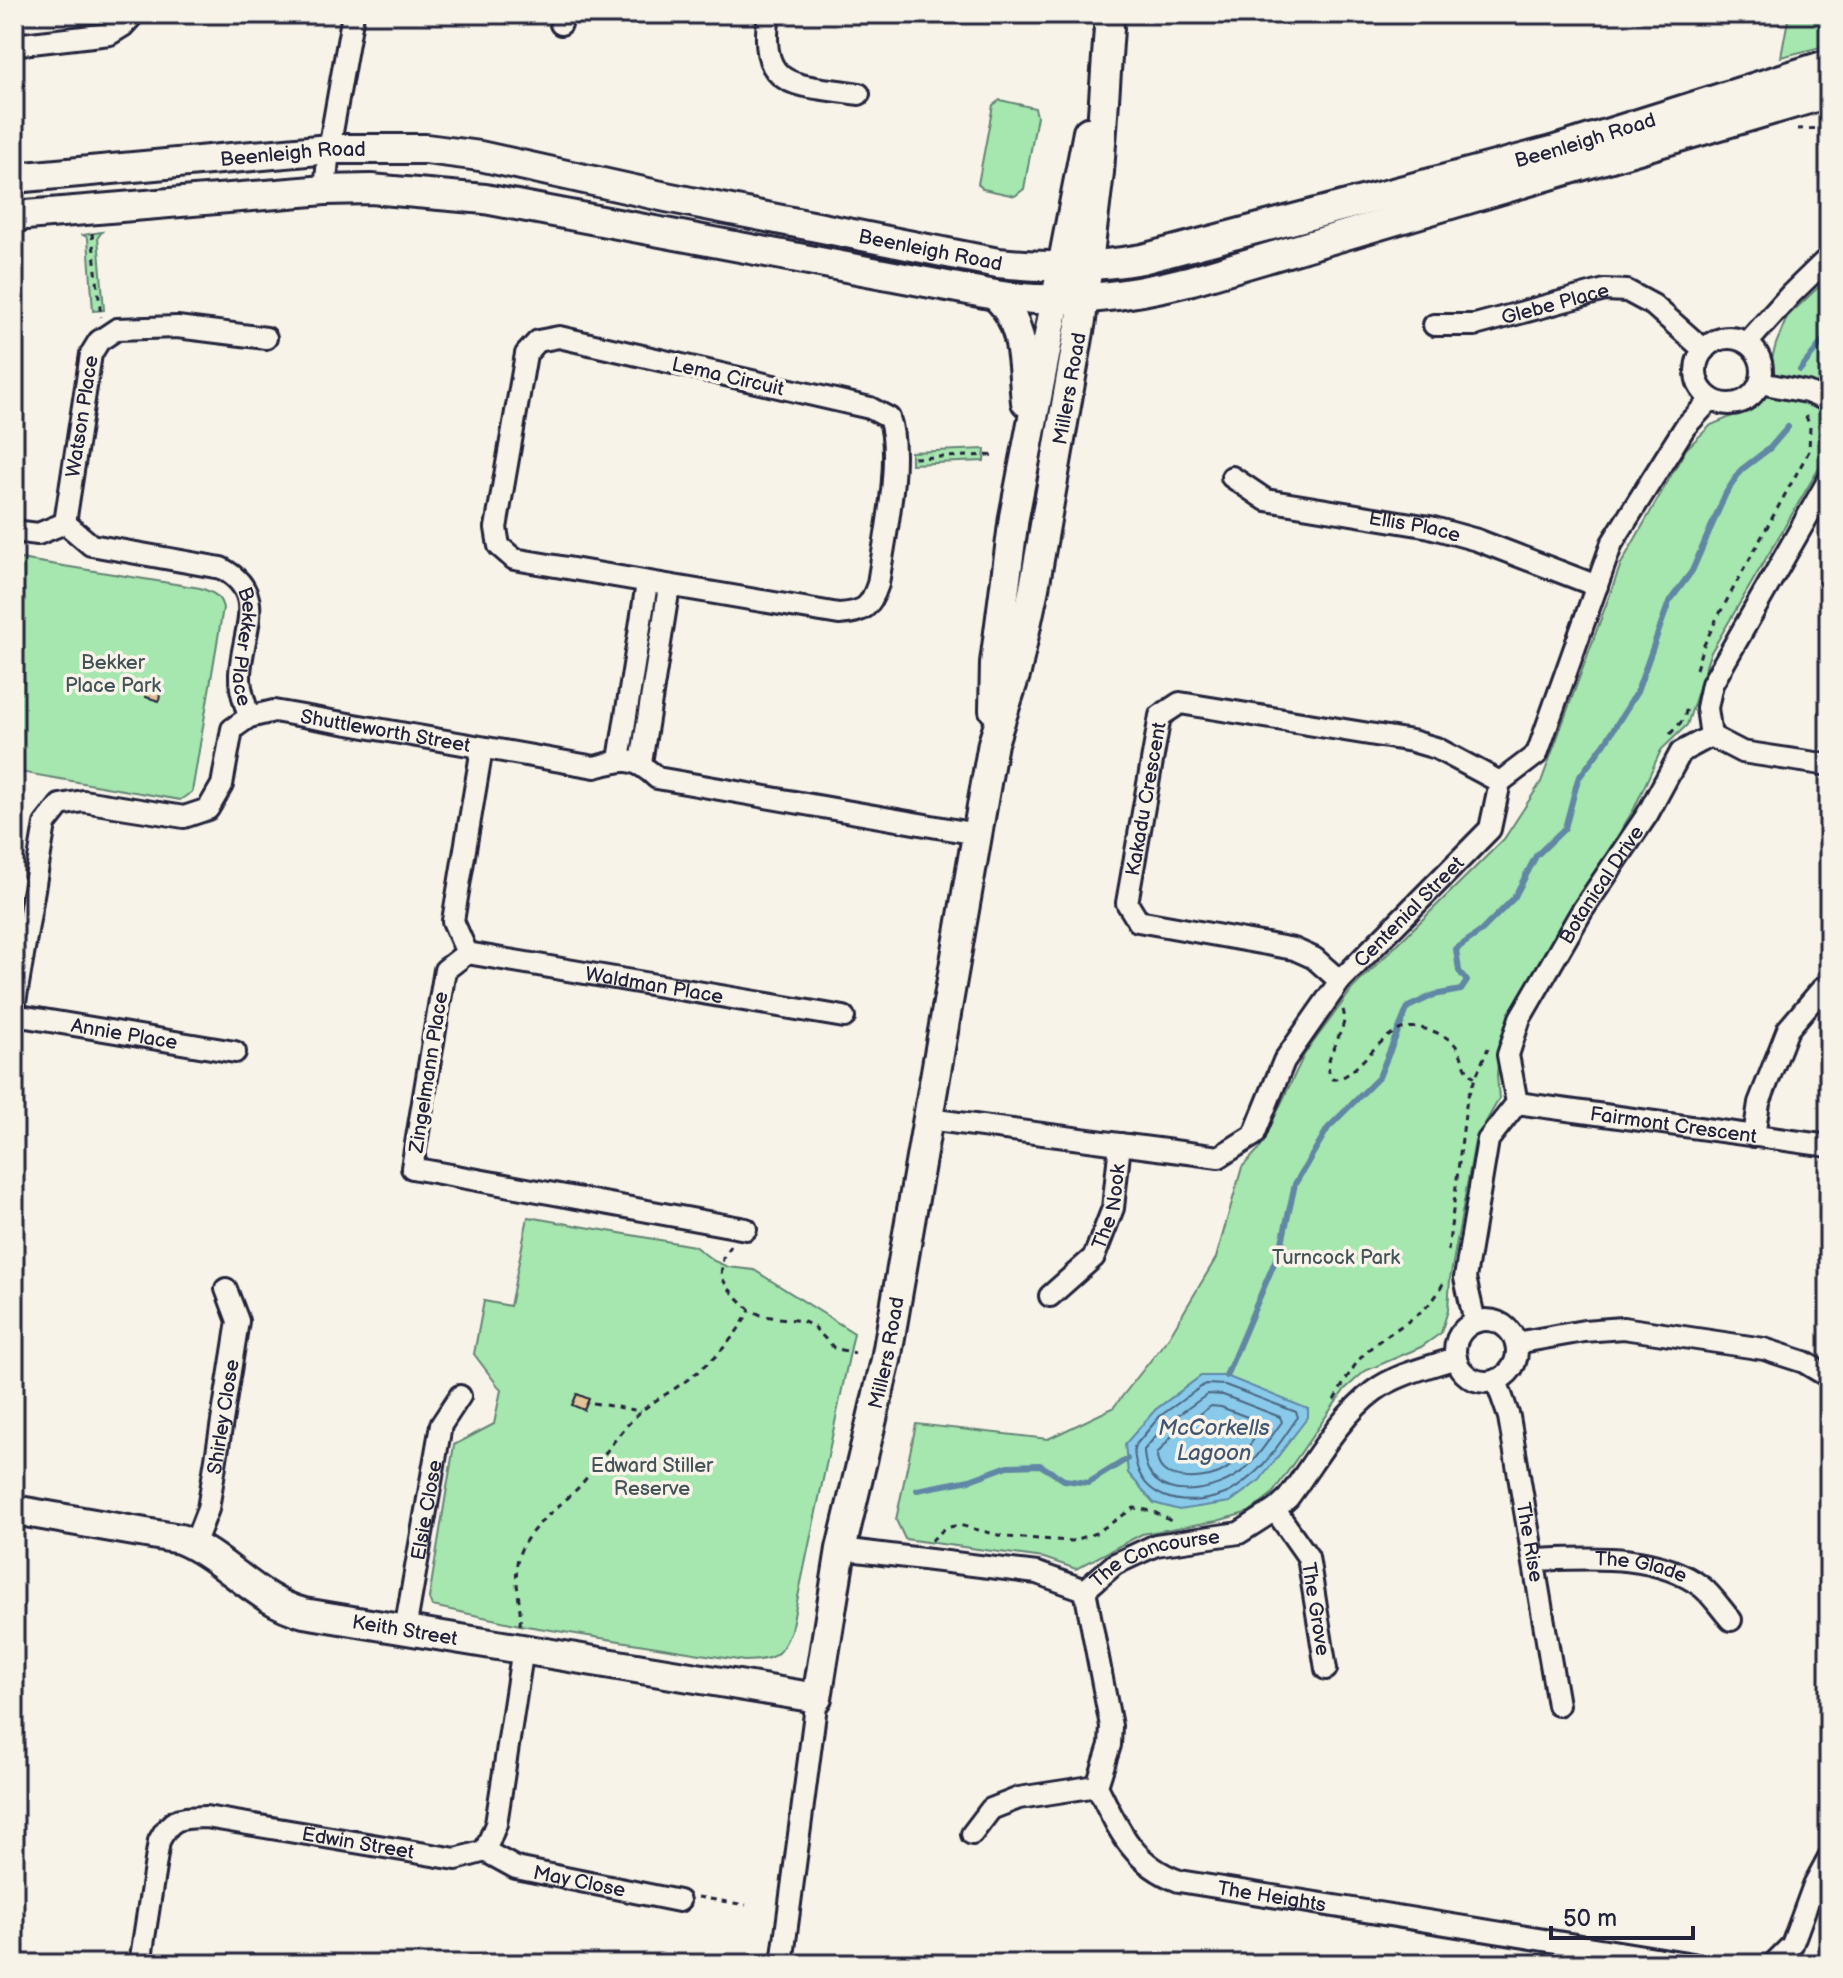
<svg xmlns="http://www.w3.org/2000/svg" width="1843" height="1978" font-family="'Balsamiq Sans',sans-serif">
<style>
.green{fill:#a6e6af;stroke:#648475;stroke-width:2;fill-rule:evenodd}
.water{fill:#89caea;stroke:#6087a4;stroke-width:2}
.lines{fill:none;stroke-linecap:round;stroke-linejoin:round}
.shore{stroke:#4b6581;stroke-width:2}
.stream{stroke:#6087a4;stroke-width:6}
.building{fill:#e5c497;stroke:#22223b;stroke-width:2}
.street-casing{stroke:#22223b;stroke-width:26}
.secondary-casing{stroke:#22223b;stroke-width:34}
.path{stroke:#22223b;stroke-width:3;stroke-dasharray:6 6;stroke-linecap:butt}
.street{stroke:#f7f3e8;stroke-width:20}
.secondary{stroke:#f7f3e8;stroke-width:28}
.labels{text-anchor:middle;stroke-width:7;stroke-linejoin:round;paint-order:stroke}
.street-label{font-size:20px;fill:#22223b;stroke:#f7f3e8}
.park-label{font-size:20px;fill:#435358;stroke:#f7f3e8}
.water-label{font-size:22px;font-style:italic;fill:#415470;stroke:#f7f3e8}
</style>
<rect width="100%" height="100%" fill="#f7f3e8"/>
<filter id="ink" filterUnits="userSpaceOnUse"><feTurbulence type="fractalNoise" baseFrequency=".0125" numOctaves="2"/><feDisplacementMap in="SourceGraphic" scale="16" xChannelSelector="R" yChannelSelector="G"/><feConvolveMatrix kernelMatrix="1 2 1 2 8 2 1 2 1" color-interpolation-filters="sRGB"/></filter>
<g filter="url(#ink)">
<!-- green -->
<path class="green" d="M1789 14H1829V45L1781 57Z
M1000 100 1035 108 1037 116 1024 189 1015 196 983 189 978 184 993 105Z
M102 232 98 237 104 310 93 311 88 238 83 235Z
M1829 277V403L1821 417 1828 438 1822 463 1710 654 1687 725 1661 750 1634 809 1512 1009 1500 1043 1497 1075 1499 1099 1475 1141 1450 1279 1448 1310 1441 1333 1421 1347 1365 1371 1345 1389 1272 1494 1249 1512 1217 1521 1142 1534 1076 1569 1044 1558 905 1539 896 1520 916 1424 1048 1439 1113 1408 1169 1337 1216 1258 1242 1167 1260 1148 1304 1055 1353 988 1504 839 1541 782 1621 564 1686 449 1711 425 1759 405 1776 344 1787 317ZM1201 1376H1226L1155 1410Z
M985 449 984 461 911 464V452Z
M14 558 200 588C212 592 220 595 223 608L192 792 180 800 14 771Z
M528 1217 694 1246 714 1261 728 1267 754 1270 854 1333 791 1630C781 1658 772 1660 744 1661L520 1625 432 1606 429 1598 454 1445 494 1424 501 1390 474 1354 484 1301 510 1306Z"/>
<!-- water -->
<path class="water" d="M1201 1376H1226L1308 1409V1417L1260 1480 1230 1502 1179 1510 1154 1503 1128 1473 1125 1444 1155 1410Z"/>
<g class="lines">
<!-- shore -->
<path class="shore" d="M1205 1384 1225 1385 1296 1412 1298 1417C1284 1436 1269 1462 1251 1476 1244 1482 1234 1491 1225 1494 1182 1510 1135 1499 1134 1447L1160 1416Z
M1208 1394 1223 1395 1280 1417 1282 1422C1271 1436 1260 1455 1247 1467 1218 1495 1145 1507 1144 1450L1167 1423Z
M1211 1406 1221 1407 1260 1422 1262 1427C1251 1444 1238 1464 1219 1473 1199 1481 1157 1483 1157 1454L1175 1432Z"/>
<!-- stream -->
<path class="stream" d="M1800 370 1829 333
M1226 1376 1281 1247 1295 1184 1328 1128 1379 1077 1408 1007 1434 995 1461 990 1467 981 1459 971 1456 949 1480 932 1514 898 1536 856 1565 828 1578 779 1605 743 1637 692 1669 602 1692 571 1726 493 1741 470 1770 448 1788 427
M917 1490 970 1480 1008 1466 1040 1465 1064 1480 1088 1483 1127 1459"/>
</g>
<!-- building -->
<path class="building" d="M149 685 161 688 159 701 146 697Z
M577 1394 589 1399 584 1410 572 1405Z"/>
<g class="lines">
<!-- street casing -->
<g class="street-casing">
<g id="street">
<path d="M769 14C757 92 798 84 859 94"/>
<path d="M561 24 563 14"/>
<path d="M14 45 110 34 123 26 134 14"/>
<path d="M325 190 329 149 353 14"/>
<path id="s1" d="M1434 325H1475L1605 290 1627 291 1653 305 1704 350"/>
<path d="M559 337 870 408 889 418C903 456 884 542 878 584 870 608 864 612 839 614L514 559 499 546 496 528 526 354 538 341Z"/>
<circle cx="1729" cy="371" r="33"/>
<path d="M1747 343 1791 294 1829 257"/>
<path d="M1760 383 1807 392 1829 401"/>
<path id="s2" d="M1232 477 1266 500 1430 527 1477 540 1597 586"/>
<path id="s3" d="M65 523 91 354 99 341 117 329 177 327 266 338"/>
<path id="s4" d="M14 531 38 534 65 523 91 545 221 568C269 593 242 631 240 674 239 689 245 702 249 717"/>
<path d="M1711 736 1742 752 1829 765"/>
<path d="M482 748 453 921 467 953 445 970 412 1168 746 1229"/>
<path d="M619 760 647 583"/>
<path d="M641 763 669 587"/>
<path id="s5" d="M467 953 844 1017"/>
<path id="s6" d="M1340 981 1314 958 1294 949 1138 921 1127 903 1160 716 1180 703 1412 741 1436 748 1500 782"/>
<path id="s7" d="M14 1008 45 824 60 805 83 801 184 817 208 809 222 785 232 729 249 717 274 711 595 767C625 759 634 756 657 778L977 834"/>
<path id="s8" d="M14 1015 235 1052"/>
<path id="s9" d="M1517 1103 1829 1146"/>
<path id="s10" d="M928 1119 1219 1157 1254 1135 1284 1061 1340 981 1490 829 1500 782 1537 754 1612 543 1685 427 1711 399"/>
<path d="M1754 1136 1759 1103 1788 1029 1822 989"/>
<path id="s11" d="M1050 1296 1094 1257 1113 1208 1120 1144"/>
<circle cx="1486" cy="1351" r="31"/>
<path id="s12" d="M1475 1322 1465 1278 1488 1140 1517 1103 1508 1055 1520 1018 1582 911 1647 815 1681 752 1711 736 1707 708 1712 684 1829 479"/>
<path d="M1516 1343 1584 1331 1623 1328 1764 1349 1804 1362 1829 1377"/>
<path id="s13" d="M1496 1380 1509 1417 1558 1705"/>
<path id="s14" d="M1275 1510 1308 1557 1326 1669"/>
<path id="s15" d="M194 1545 208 1509 238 1321 226 1289"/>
<path id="s16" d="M841 1549 1037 1573 1085 1590 1115 1564 1156 1545 1239 1533 1275 1510 1288 1498C1314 1463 1339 1417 1374 1391 1397 1374 1429 1367 1456 1358"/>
<path id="s17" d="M1534 1560C1588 1558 1656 1552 1702 1587 1713 1596 1721 1609 1731 1620"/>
<path id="s18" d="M1085 1590 1111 1726 1110 1745 1097 1786C1118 1828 1132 1864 1179 1881L1693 1964"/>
<path id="s19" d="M405 1630 441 1425 460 1396"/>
<path d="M972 1834 991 1809 1019 1798 1097 1786"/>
<path id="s20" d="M485 1851 516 1868 679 1901"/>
<path id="s21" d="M140 1964 159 1841C172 1816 180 1818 206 1817L456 1859 485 1851 496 1824 523 1648"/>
<path d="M782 1964 817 1698"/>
<path d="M1773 1964 1792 1945 1814 1885 1829 1857"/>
</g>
</g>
<!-- secondary casing -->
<g class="secondary-casing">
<g id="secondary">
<path id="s22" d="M14 178 329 149H426L480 156 666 197 998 263C1048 268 1093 268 1142 259L1552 151 1829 64"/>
<path d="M14 216 325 190 371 189 485 199 995 295C1063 305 1126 297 1192 280L1829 93"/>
<path d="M995 295C1025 322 1022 364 1026 402"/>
<path d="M994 710 995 663 1014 517 1088 132"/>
<path id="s23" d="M14 1510 180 1539C226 1558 256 1601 304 1613L817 1698 841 1549 886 1360 993 743 1016 672 1034 588 1081 320 1099 172 1109 28"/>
</g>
</g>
<!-- path -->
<path class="path" d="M1797 129 1829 128
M92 233 101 317
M1819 374 1829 369
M914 458 996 455
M1696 669 1702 649 1716 620 1809 451 1810 426 1805 414
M1670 734 1684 719 1687 707
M1343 1010C1351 1031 1318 1056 1332 1079 1355 1082 1377 1033 1406 1028 1421 1025 1447 1034 1456 1046 1464 1057 1463 1071 1475 1077
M731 1246 723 1258 721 1276 728 1288 750 1310 763 1316 802 1321 813 1326 834 1348 855 1353
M1448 1251 1467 1098 1488 1048
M1334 1400C1346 1380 1355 1360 1374 1345 1400 1324 1434 1312 1445 1278
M593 1403 641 1411
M931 1541 945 1528 959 1525 1006 1537 1072 1541 1096 1533 1134 1508 1152 1511 1173 1522
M520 1625C522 1603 513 1580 518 1558 526 1529 556 1510 577 1489 598 1466 613 1439 635 1417 647 1405 660 1398 674 1389 706 1368 732 1344 750 1310
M698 1897 746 1905"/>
<!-- street -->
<use href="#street" class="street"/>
<!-- secondary -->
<use href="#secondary" class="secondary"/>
</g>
</g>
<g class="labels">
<!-- street labels -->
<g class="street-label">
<text dy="7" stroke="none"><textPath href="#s22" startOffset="1600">Beenleigh Road</textPath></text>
<text dy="7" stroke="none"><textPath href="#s22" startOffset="280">Beenleigh Road</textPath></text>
<text dy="7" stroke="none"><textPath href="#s22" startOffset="928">Beenleigh Road</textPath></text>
<text dy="7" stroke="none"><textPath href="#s1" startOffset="124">Glebe Place</textPath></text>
<text transform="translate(728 376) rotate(13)" y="7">Lema Circuit</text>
<text dy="7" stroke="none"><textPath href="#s23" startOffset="2168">Millers Road</textPath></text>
<text dy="7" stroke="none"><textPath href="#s3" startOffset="108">Watson Place</textPath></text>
<text dy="7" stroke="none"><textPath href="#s2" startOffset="192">Ellis Place</textPath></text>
<text dy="7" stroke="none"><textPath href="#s4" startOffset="310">Bekker Place</textPath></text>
<text dy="7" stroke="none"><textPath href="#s7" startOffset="606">Shuttleworth Street</textPath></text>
<text dy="7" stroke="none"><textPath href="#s6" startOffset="342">Kakadu Crescent</textPath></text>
<text dy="7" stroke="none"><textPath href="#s12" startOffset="476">Botanical Drive</textPath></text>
<text dy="7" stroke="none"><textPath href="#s10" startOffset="610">Centenial Street</textPath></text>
<text dy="7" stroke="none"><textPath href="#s5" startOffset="190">Waldman Place</textPath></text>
<text dy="7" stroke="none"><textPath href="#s8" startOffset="112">Annie Place</textPath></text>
<text transform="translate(428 1072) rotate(-81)" y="7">Zingelmann Place</text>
<text dy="7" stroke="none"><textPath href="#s9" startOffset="158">Fairmont Crescent</textPath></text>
<text dy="7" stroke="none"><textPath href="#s11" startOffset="112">The Nook</textPath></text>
<text dy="7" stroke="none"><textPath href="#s23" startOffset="1186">Millers Road</textPath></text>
<text dy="7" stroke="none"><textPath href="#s15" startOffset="132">Shirley Close</textPath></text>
<text dy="7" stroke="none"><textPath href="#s19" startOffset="122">Elsie Close</textPath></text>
<text dy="7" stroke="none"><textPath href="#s13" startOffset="166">The Rise</textPath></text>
<text dy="7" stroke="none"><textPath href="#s16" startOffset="328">The Concourse</textPath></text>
<text dy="7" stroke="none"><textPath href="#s17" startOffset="108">The Glade</textPath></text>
<text dy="7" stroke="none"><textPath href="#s14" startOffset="110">The Grove</textPath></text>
<text dy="7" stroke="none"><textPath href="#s23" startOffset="416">Keith Street</textPath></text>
<text dy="7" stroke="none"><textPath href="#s21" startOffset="336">Edwin Street</textPath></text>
<text dy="7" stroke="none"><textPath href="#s20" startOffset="100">May Close</textPath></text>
<text dy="7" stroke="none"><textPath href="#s18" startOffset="424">The Heights</textPath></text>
</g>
<!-- park labels -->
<g class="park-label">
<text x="113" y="669">Bekker<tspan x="113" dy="23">Place Park</tspan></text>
<text x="1336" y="1264">Turncock Park</text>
<text x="652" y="1472">Edward Stiller<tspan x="652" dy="23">Reserve</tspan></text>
</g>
<!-- water labels -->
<g class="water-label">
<text x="1214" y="1435">McCorkells<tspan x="1214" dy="25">Lagoon</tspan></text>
</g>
</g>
<!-- margin -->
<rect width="1843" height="1978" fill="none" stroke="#f7f3e8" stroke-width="48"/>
<rect x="24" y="24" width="1795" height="1930" fill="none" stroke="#22223b" stroke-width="3" filter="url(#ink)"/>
<!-- scale -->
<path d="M1551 1926v12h142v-12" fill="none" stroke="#22223b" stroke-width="4"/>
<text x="1563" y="1926" font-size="24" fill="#22223b" stroke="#f7f3e8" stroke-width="6" paint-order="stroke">50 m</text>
</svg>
